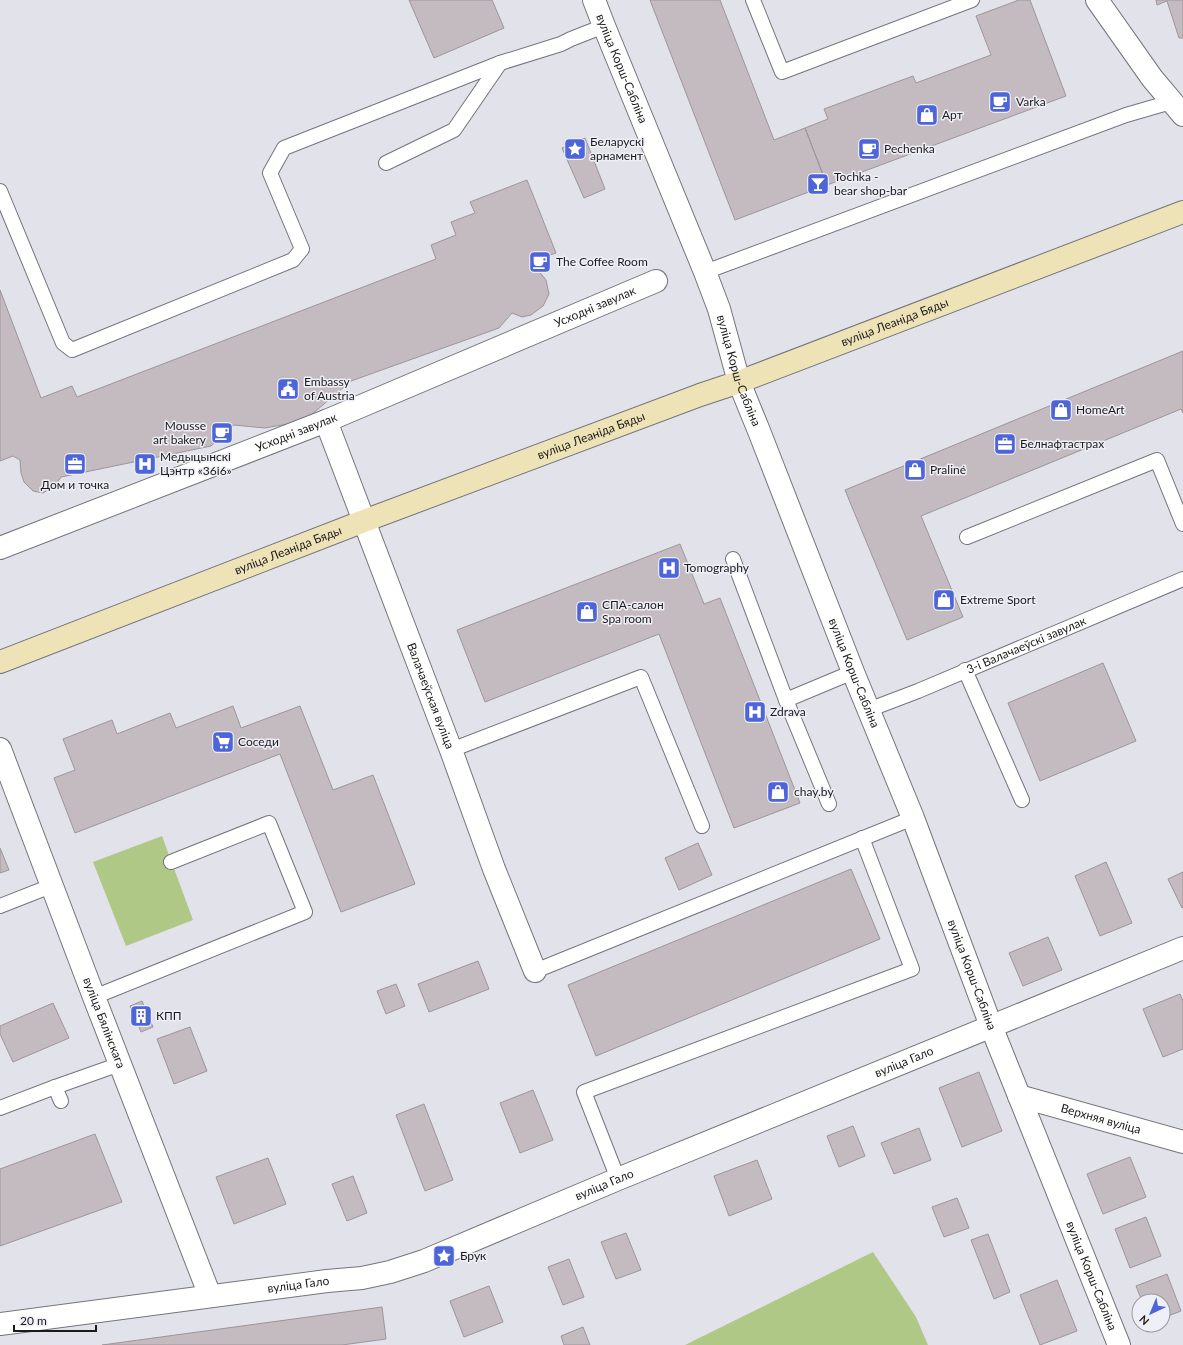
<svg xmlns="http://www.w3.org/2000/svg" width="1183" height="1345" font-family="Lato,sans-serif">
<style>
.green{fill:#b0c885}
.building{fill:#c3bbc0;stroke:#9c9599}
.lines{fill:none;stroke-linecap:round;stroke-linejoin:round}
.service-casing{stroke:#74747b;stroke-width:16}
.minor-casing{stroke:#74747b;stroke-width:24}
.secondary-casing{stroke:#74747b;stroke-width:24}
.service{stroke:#fff;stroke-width:14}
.minor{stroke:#fff;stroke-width:22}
.secondary{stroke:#eee2b7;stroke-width:22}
.labels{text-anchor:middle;stroke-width:3;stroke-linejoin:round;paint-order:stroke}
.street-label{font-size:12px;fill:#1a1a1c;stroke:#efeff7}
.poi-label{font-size:12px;fill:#1a1a1c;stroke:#efeff7;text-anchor:start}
</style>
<rect width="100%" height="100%" fill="#e2e2ea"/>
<!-- green -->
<path class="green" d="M162 836 193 920 126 946 93 862Z
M873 1252 916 1317 928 1345H685Z"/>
<!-- building -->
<path class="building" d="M409 0H492L504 28 434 58Z
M650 0H720L774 140 805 128 827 185 735 220Z
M1019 0H1030L1066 96 827 185 805 128 828 119 824 109 913 76 916 83 991 55 976 16Z
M1156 0H1183V38H1179L1167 1 1157 5Z
M585 138 605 189 584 198 562 148Z
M527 180 556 253 538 259 537 269 546 280 549 294 543 306 531 315 522 317 512 313 499 328 351 381 304 421 265 428 234 425 211 446 61 477 55 486 43 493 33 491 24 482 21 473 20 460 13 456 0 461V290L41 398 72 386 77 397 436 259 431 245 456 235 451 222 475 213 470 202Z
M1183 351V413L1181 409 921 516 963 617 907 640 845 490Z
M680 544 704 604 720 598 800 803 734 828 659 634 485 702 457 630Z
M1103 663 1136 741 1040 781 1008 703Z
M233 706 241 728 300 706 333 790 373 775 415 884 341 912 280 754 75 833 54 778 75 770 63 739 112 720 117 734 170 713 176 728Z
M698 843 712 875 679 890 665 858Z
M0 848 9 870 0 873Z
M1106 862 1132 923 1100 936 1075 876Z
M851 869 880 939 596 1056 568 985Z
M1183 872V907L1182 908 1168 879Z
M1048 937 1062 970 1023 986 1009 953Z
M478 961 489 989 429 1012 418 984Z
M396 984 405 1006 386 1014 377 991Z
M1180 994 1183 1001V1049L1163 1057 1143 1009Z
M142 1001 153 1027 141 1032 130 1006Z
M53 1003 69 1038 13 1062 0 1034V1026Z
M190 1027 207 1071 174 1084 157 1039Z
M979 1072 1002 1131 962 1147 939 1088Z
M533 1090 553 1140 520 1153 500 1103Z
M424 1104 453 1180 425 1191 396 1115Z
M853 1126 865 1156 839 1167 827 1136Z
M919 1128 931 1160 894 1174 881 1143Z
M95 1134 122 1202 0 1246V1169Z
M1130 1157 1146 1197 1103 1214 1087 1174Z
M268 1158 286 1204 234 1224 216 1177Z
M757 1160 772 1199 729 1216 714 1176Z
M353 1176 367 1213 347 1221 332 1184Z
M957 1198 969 1228 944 1237 932 1207Z
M1146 1217 1161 1256 1130 1268 1115 1229Z
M626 1233 641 1270 616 1279 601 1242Z
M988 1234 1010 1292 994 1299 971 1240Z
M569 1259 584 1297 563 1305 548 1267Z
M1167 1274 1181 1311 1163 1318V1301H1142L1136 1286Z
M1057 1280 1077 1331 1040 1345 1020 1295Z
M489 1286 503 1322 464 1337 450 1301Z
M382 1307 386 1339 342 1345H102Z
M583 1327 590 1345H564L561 1336Z"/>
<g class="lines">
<!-- service casing -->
<g class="service-casing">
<g id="service">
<path d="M753 0 782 72 972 0"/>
<path d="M386 163 454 130 500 63"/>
<path d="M0 191 63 343 72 350 293 260 302 249 270 173 284 148 500 63 561 44 571 39 604 26"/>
<path d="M705 272 1126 115 1171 102"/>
<path d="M967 537 1157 460 1183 524"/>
<path d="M733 559 786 700 829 804"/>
<path d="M965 670 1022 800"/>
<path d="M786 700 853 672"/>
<path id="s1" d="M868 710 918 691 1183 579"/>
<path d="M451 750 641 677 702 826"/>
<path d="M0 906 51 886"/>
<path d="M535 971 913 818"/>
<path d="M94 997 305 912 269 823 171 862"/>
<path d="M55 1087 61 1101"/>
<path d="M0 1108 55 1087 120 1064"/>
<path d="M618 1179 584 1092 912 969 862 838"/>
</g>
</g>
<!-- minor casing -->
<g class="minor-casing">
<g id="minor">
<path id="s2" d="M594 0 604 26 705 272 719 309 739 382 759 431 853 672 913 818 991 1026 1119 1345"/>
<path d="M1097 0 1152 78 1183 115"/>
<path id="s3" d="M326 421 451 750 494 869 535 971"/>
<path id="s4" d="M0 548 326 421 656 281"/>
<path id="s5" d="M0 749 94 997 210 1296"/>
<path id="s6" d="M1019 1096 1183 1142"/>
<path id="s7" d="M0 1324 327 1281 362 1278 390 1272 424 1261 618 1179 1183 948"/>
</g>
</g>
<!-- secondary casing -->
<g class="secondary-casing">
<g id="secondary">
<path id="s8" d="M0 662 364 521 700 395 739 382 1183 212"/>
</g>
</g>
<!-- service -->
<use href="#service" class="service"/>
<!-- minor -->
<use href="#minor" class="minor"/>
<!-- secondary -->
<use href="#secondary" class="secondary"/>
</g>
<!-- icons -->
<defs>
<g id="cafe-square" transform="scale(1.15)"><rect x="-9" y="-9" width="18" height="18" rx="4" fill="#4d65d9" stroke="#efeff7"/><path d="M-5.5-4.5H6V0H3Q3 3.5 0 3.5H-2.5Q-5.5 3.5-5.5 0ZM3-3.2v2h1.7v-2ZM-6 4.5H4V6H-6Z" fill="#fff"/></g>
<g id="shop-square" transform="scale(1.15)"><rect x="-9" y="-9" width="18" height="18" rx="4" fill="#4d65d9" stroke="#efeff7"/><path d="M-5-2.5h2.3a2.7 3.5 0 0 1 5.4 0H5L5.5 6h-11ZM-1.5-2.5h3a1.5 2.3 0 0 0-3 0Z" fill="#fff"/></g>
<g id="sight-square" transform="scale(1.15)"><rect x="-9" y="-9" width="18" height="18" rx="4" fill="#4d65d9" stroke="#efeff7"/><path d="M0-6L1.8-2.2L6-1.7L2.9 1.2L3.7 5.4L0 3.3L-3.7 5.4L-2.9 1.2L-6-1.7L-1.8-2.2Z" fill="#fff"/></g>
<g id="bar-square" transform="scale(1.15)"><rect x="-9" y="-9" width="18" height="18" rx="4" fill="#4d65d9" stroke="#efeff7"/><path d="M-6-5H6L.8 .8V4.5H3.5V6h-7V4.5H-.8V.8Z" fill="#fff"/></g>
<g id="civic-square" transform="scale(1.15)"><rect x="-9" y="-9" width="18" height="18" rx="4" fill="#4d65d9" stroke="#efeff7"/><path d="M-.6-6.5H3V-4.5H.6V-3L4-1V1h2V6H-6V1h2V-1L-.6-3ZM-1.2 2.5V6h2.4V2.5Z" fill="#fff"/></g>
<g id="office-square" transform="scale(1.15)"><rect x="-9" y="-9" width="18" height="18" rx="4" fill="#4d65d9" stroke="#efeff7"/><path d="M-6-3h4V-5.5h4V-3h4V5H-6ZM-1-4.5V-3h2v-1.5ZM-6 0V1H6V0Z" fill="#fff"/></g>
<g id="hospital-square" transform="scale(1.15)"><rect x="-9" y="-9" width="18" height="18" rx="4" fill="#4d65d9" stroke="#efeff7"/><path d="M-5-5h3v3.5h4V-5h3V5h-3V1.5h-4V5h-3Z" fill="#fff"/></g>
<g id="supermarket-square" transform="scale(1.15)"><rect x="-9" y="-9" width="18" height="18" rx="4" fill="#4d65d9" stroke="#efeff7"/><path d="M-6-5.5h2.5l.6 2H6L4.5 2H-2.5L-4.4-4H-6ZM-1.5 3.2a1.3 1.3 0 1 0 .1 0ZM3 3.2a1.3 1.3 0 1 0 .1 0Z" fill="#fff"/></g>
<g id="building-square" transform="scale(1.15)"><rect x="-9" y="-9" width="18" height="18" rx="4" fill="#4d65d9" stroke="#efeff7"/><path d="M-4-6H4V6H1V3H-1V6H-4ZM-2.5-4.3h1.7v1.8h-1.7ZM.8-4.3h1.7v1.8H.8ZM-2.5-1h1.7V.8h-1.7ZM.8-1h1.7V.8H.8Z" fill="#fff"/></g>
</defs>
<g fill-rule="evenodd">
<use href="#cafe-square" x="1000" y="102"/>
<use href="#shop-square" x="927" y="115"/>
<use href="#sight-square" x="575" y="149"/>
<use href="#cafe-square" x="869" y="149"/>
<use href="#bar-square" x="818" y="184"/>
<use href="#cafe-square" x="540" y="262"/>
<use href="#civic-square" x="288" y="389"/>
<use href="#shop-square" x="1061" y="410"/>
<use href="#cafe-square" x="222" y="433"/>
<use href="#office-square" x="1005" y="444"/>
<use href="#office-square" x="75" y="464"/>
<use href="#hospital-square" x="145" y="464"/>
<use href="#shop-square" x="915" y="470"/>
<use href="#hospital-square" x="669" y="568"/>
<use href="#shop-square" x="944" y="600"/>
<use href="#shop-square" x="587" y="612"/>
<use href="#hospital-square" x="755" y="712"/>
<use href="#supermarket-square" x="223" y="742"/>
<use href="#shop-square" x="778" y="792"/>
<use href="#building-square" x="141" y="1016"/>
<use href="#sight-square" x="444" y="1256"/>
</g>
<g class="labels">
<!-- street labels -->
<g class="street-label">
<text dy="4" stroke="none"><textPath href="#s2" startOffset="74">вуліца Корш-Сабліна</textPath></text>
<text dy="4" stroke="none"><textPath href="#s4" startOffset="642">Усходні завулак</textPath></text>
<text dy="4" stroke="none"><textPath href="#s8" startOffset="957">вуліца Леаніда Бяды</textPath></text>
<text dy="4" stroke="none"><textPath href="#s2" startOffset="398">вуліца Корш-Сабліна</textPath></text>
<text dy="4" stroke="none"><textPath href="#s4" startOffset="318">Усходні завулак</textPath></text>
<text dy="4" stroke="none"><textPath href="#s8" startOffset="633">вуліца Леаніда Бяды</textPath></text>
<text dy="4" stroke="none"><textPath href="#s8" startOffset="309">вуліца Леаніда Бяды</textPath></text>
<text dy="4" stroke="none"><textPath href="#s1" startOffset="171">3-і Валачаеўскі завулак</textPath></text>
<text dy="4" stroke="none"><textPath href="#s2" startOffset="722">вуліца Корш-Сабліна</textPath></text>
<text dy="4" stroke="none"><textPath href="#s3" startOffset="294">Валачаеўская вуліца</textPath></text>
<text dy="4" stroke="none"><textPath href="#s2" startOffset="1046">вуліца Корш-Сабліна</textPath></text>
<text dy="4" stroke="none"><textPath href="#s5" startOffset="293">вуліца Бялінскага</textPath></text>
<text dy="4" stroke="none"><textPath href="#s7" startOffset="949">вуліца Гало</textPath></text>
<text dy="4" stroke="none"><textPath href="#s6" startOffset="85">Верхняя вуліца</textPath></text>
<text dy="4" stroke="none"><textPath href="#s7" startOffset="625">вуліца Гало</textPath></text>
<text dy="4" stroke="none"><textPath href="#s2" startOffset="1370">вуліца Корш-Сабліна</textPath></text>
<text dy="4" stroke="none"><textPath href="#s7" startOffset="301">вуліца Гало</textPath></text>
</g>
<!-- poi labels -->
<g class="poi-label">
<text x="1016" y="106">Varka</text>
<text x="942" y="119">Арт</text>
<text x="590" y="146">Беларускі<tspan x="590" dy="14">арнамент</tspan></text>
<text x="884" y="153">Pechenka</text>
<text x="834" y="181">Tochka -<tspan x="834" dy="14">bear shop-bar</tspan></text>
<text x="556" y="266">The Coffee Room</text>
<text x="304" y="386">Embassy<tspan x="304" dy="14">of Austria</tspan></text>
<text x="1076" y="414">HomeArt</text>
<text x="206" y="430" text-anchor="end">Mousse<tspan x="206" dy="14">art bakery</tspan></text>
<text x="1020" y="448">Белнафтастрах</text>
<text x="160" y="461">Медыцынскі<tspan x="160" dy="14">Цэнтр «36і6»</tspan></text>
<text x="930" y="474">Praliné</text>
<text x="75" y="489" text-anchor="middle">Дом и точка</text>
<text x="684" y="572">Tomography</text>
<text x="960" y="604">Extreme Sport</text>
<text x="602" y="609">СПА-салон<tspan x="602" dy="14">Spa room</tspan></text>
<text x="770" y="716">Zdrava</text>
<text x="238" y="746">Соседи</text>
<text x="794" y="796">chay.by</text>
<text x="156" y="1020">КПП</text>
<text x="460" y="1260">Брук</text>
</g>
</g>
<!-- north arrow -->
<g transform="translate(1151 1313) rotate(224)"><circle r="19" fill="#efeff7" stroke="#9a9a9f"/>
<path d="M0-3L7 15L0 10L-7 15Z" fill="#4d65d9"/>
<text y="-6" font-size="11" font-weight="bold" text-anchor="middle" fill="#1a1a1c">N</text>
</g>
<!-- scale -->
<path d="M14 1325v6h82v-6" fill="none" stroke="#1a1a1c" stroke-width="2"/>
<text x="20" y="1325" font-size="12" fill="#1a1a1c" stroke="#efeff7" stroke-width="3" paint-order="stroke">20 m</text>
</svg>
